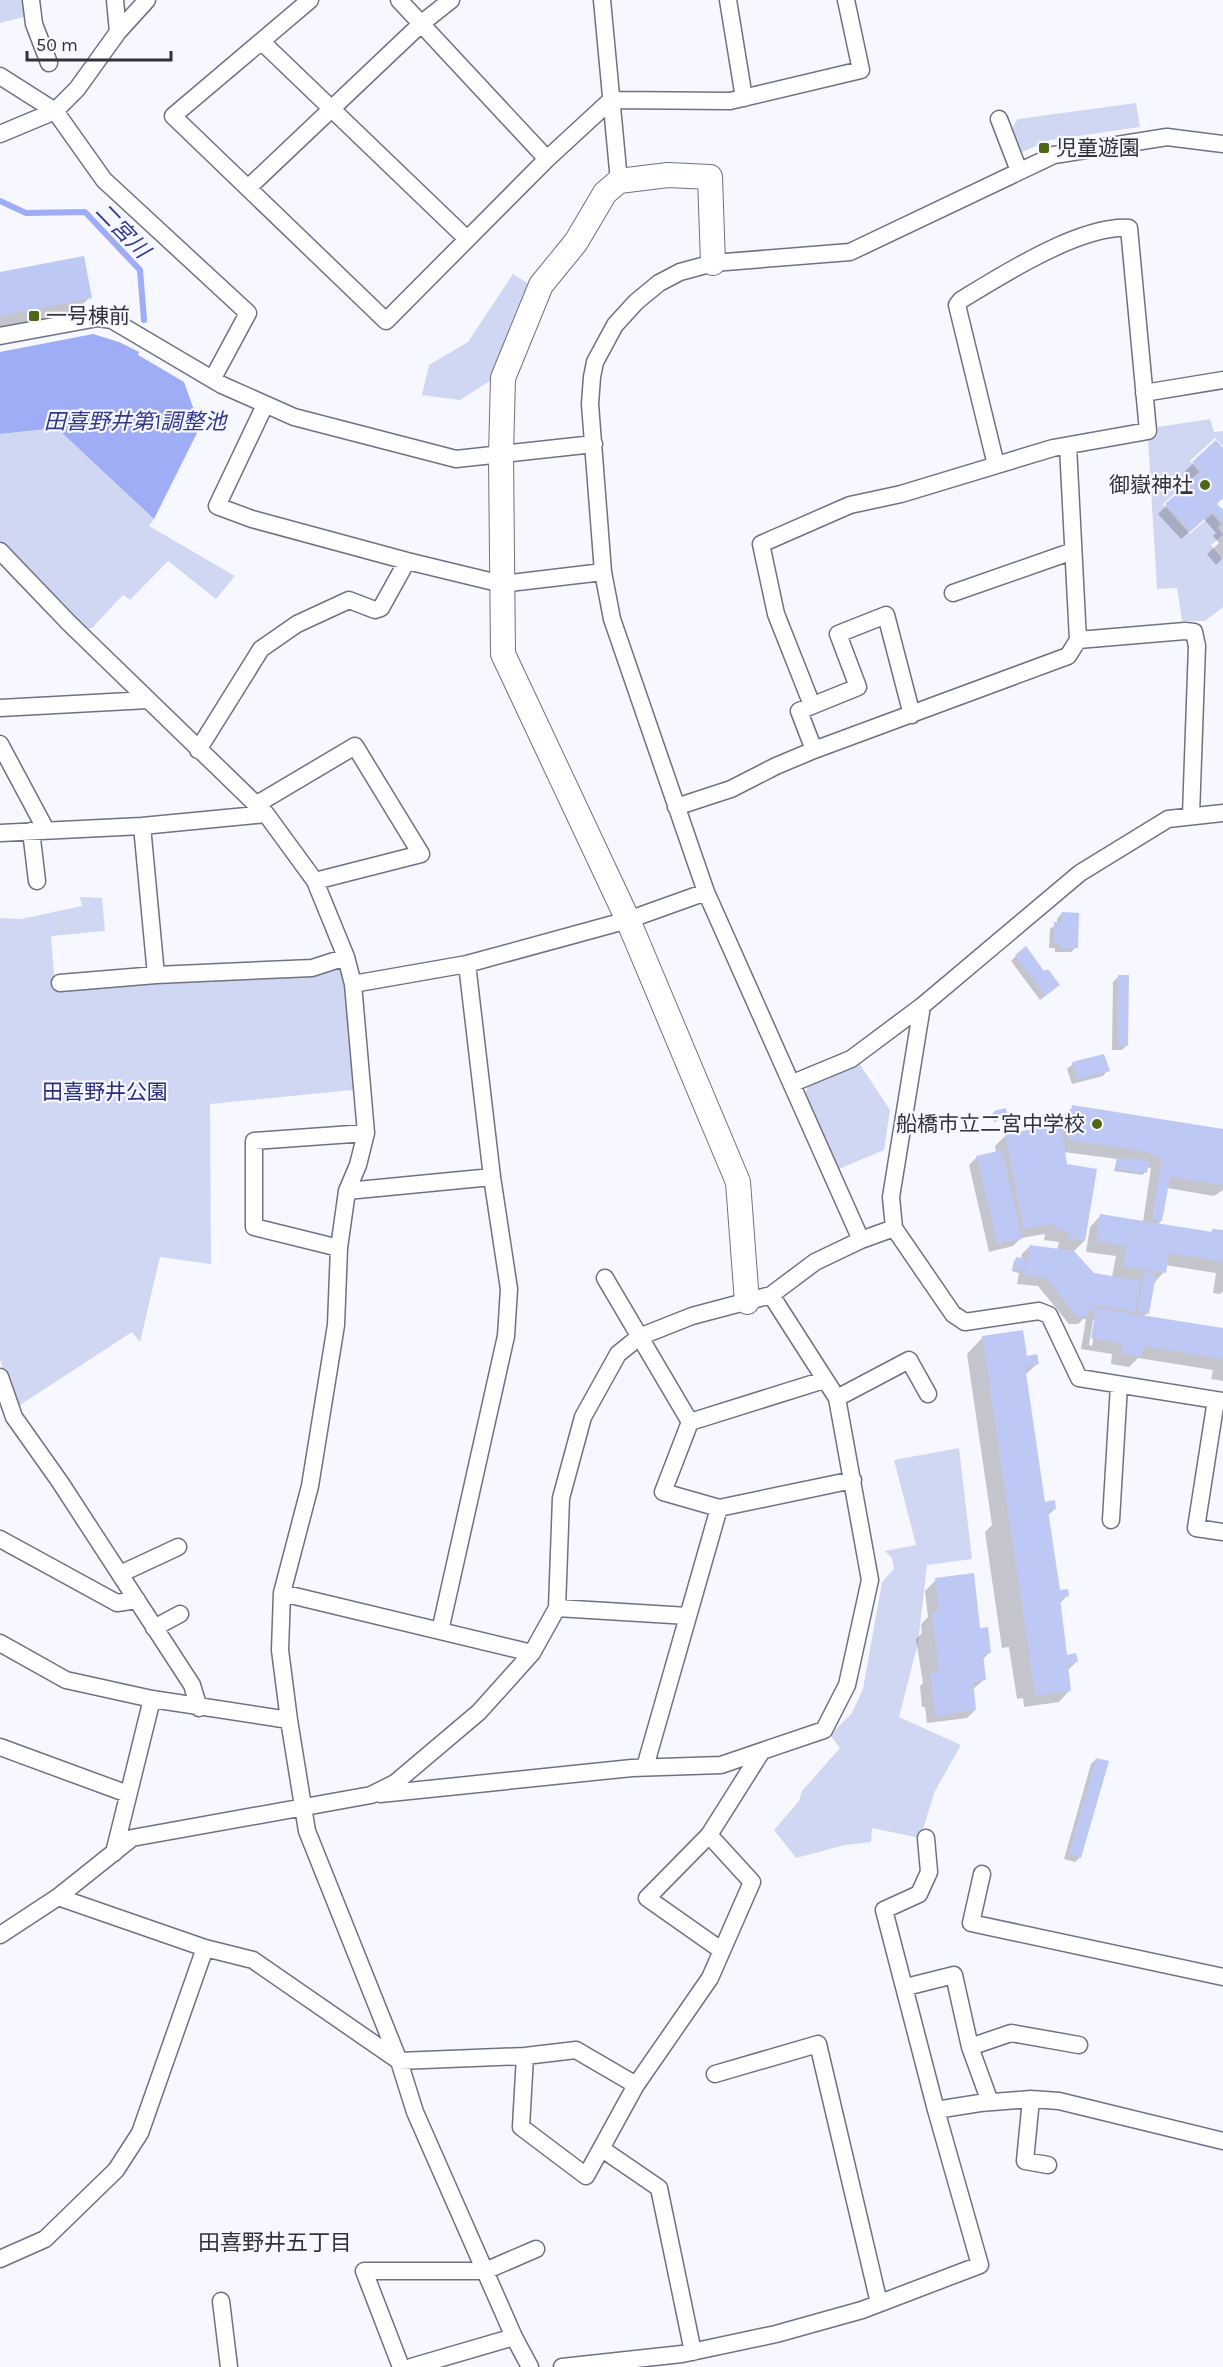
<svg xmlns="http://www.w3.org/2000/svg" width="1223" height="2367" font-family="Karla,'Noto Sans JP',sans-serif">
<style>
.green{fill:#d0d7f3}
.water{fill:#9eadf5}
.shadow{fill:#0003;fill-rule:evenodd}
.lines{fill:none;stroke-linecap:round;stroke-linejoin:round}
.stream{stroke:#9eadf5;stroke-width:6}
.building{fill:#bec8f4}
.street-casing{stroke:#6e7281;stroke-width:19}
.secondary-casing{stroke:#6e7281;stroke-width:26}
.street{stroke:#fff;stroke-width:16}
.secondary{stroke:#fff;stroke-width:24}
.poi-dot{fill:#506717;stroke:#f6f7ff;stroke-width:2}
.labels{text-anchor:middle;stroke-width:4.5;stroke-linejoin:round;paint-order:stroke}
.poi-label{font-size:21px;fill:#32333a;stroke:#f6f7ff;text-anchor:start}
.park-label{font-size:21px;fill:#292e7f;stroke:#f6f7ff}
.water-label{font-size:22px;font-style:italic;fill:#32398b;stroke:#f6f7ff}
.neighbourhood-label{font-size:22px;fill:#32333a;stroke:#f6f7ff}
</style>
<rect width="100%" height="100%" fill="#f6f7ff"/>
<!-- green -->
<path class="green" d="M0 0H26L28 16 0 23Z
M1136 103 1140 127 1050 140 1022 152 1012 128 1018 119Z
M513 274 531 285 493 379 460 400 422 395 429 365 468 342Z
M1210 419 1214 432 1223 431V446L1215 438 1190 461 1199 472 1163 504 1190 534 1212 514 1221 524 1218 527 1223 535 1211 545 1223 560V607L1205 621H1182L1177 588 1157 589 1148 439 1157 436 1158 427Z
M46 429 61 432 154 519 149 526 235 576 216 599 168 561 130 600 123 595 92 628 85 629 0 541V434Z
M80 897 102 898 105 931 51 936 55 986 348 967 362 1089 210 1104 211 1264 160 1257 140 1342 132 1332 17 1407 0 1360V918L21 919 82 906Z
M859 1063 890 1110 884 1150 839 1169 805 1094 808 1086Z
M959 1448 972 1559 927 1565 918 1643 899 1717 961 1745 935 1791 920 1838 872 1828 871 1842 845 1845 796 1858 774 1830 799 1801 802 1791 840 1748 830 1735 852 1713 863 1689 882 1582 894 1569 892 1558 885 1551 916 1545 894 1460Z"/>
<!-- water -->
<path class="water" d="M93 334 119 342 139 352 138 355 184 382 200 427 154 519 61 432 46 429 0 434V352Z"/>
<!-- shadow -->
<path class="shadow" d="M0 273 90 297 74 313 0 328Z
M1216 442 1223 451V497L1216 504 1223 512V558L1216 565 1207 554 1219 543 1213 536 1216 533 1204 519 1181 539 1158 514 1193 481 1185 471Z
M1062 913 1076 947 1071 952H1055V948H1049L1050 929 1057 924V919Z
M1016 956 1053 990 1040 1000 1011 961Z
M1118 977 1127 1045 1122 1050H1112L1113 982Z
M1073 1064 1108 1070 1103 1076 1072 1084 1067 1069Z
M1073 1107 1223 1131V1190L1214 1196 1167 1188 1161 1221 1157 1225 1210 1233 1213 1230 1223 1232V1291L1220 1294 1213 1293 1216 1273 1165 1265 1164 1272 1153 1284 1147 1313 1143 1317 1223 1330V1381L1211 1379 1213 1370 1138 1358 1129 1367 1111 1364 1112 1354 1081 1349 1086 1319H1083L1078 1324H1069L1038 1286 1017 1284 1019 1273 1012 1271 1014 1261 1016 1259 1021 1260 1022 1254 1030 1246 1057 1250 1059 1242 1044 1240 1045 1234 1021 1238 1013 1246 989 1252 969 1165 977 1157 996 1153 995 1146 1006 1135 1061 1126 1062 1118ZM1064 1152 1117 1159 1114 1171 1143 1175 1146 1167 1151 1168 1143 1222 1101 1215 1090 1227 1086 1252 1116 1256 1112 1277 1093 1274 1073 1252 1084 1241ZM1093 1320H1096L1092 1346 1089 1345Z
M994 1112 1006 1117 994 1122 992 1114Z
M983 1337 1037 1364 1025 1375 1044 1503 1055 1509 1047 1516 1058 1591 1067 1596 1059 1604 1066 1656 1076 1662 1067 1671 1070 1690 1059 1702 1024 1707 1023 1698 1017 1699 1009 1647 1002 1648 985 1532 992 1525 967 1354Z
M936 1580 979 1630 990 1652 982 1660 985 1679 972 1690 975 1710 967 1718 927 1723 925 1707H922L920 1686 923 1683 916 1639 922 1633 921 1624 928 1617 925 1591Z
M1096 1759 1080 1857 1075 1862 1064 1859 1091 1764Z"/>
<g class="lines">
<!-- stream -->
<path class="stream" d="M0 201 26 213 85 212 140 270 144 320"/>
</g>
<!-- building -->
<path class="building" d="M84 256 92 298 0 316V272Z
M1216 440 1223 448V498L1217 504 1223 510V523L1212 512 1190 532 1165 504 1201 472 1192 462Z
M1062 912 1079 913 1078 948H1060V944H1054V922L1061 923Z
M1026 946 1044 971 1048 969 1060 985 1045 996 1015 955Z
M1118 975H1129L1128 1046H1117Z
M1104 1054 1110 1071 1077 1080 1072 1062Z
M1072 1105 1223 1129V1185L1170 1177 1162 1221 1152 1219 1162 1158 1149 1155V1152L1084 1142 1082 1144 1068 1139Z
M1006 1108 1008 1118 996 1120 994 1111Z
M1061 1124 1067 1164 1097 1169 1085 1241 1068 1238 1069 1232 1055 1229V1224L1023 1229 1005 1134Z
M1002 1150 1022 1239 997 1244 976 1156Z
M1117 1157 1149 1161 1147 1173 1115 1169Z
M1100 1214 1212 1232V1229L1223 1230V1262L1169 1253 1166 1273 1123 1266 1126 1246 1096 1241Z
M1030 1245 1074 1251 1094 1273 1141 1281 1135 1312 1095 1305 1094 1311H1089L1087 1316 1077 1317 1046 1278 1024 1276Z
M1016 1257 1026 1259 1024 1271 1014 1269Z
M1144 1272 1156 1275 1149 1314 1137 1312Z
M1096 1308 1223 1328V1359L1143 1346 1141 1357 1121 1353 1122 1344 1091 1338Z
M1023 1330 1027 1356 1037 1354 1039 1364 1025 1366 1045 1502 1055 1500 1056 1509 1048 1510 1060 1590 1068 1589 1069 1596 1060 1598 1067 1655 1076 1653 1078 1662 1068 1664 1071 1691 1035 1696 982 1336Z
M974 1573 980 1628 988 1627 991 1653 983 1654 986 1680 973 1682 976 1710 935 1716 930 1673 939 1672 931 1612 939 1611 935 1578Z
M1096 1758 1109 1761 1081 1858 1069 1854Z"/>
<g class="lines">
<!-- street casing -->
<g class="street-casing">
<path id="street" d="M31 0 34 24 49 63
M115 0 118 32
M310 0 173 116 386 321 547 159 611 100 730 101 861 70 846 0
M399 0 547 159
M602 0 619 181
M728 0 744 98
M262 42 467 239
M0 76 55 111 104 180 248 313 213 378
M999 119 1019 171
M0 134 55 111 77 89 118 32 147 0
M249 187 422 23 451 0
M0 336 98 318 112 320 222 385 294 417 456 459 594 444
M1144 393 1223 380
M265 405 217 506 252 519 407 561 502 584 603 572
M1068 446 1078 640
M0 551 69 623 266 814 315 881 346 957 353 984 366 1133 358 1165 347 1191 339 1248 336 1325 310 1486 282 1593 280 1650 289 1720 307 1831 399 2061 415 2112 514 2337 530 2367
M953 593 1073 551
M812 705 776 614 761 544 850 505 901 494 1053 448 1148 431 1129 228C1080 225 1002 275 961 300L957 305 996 465
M0 708 148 700
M912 715 886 615 838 634 858 687 799 711 814 750 1068 656 1078 640 1185 631 1194 632 1197 646 1191 815
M0 744 46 830
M198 750 261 649 297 624 349 600 375 610 381 608 407 561
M257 804 355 746 421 854 315 881
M676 807 731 789 776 766 814 750
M1223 813 1168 819 1080 873 922 1006 891 1197 894 1228 953 1314 965 1322 1039 1311 1049 1315 1079 1378 1223 1401
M142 826 156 975
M31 831 37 881
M0 833 142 826 266 814
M60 983 156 975 312 968 346 957
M353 984 467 964 628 920 706 892
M793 1083 851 1059 922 1006
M347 1191 492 1177
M861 1240 706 892 612 619 603 572 590 404 592 377 595 362 615 325 636 302 659 283 680 272 713 263 850 252 1054 155 1167 137 1223 144
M339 1248 254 1227V1141L366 1133
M605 1278 690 1422
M0 1377 14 1417 60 1482 192 1685 199 1708
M824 1380 690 1422 663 1492 719 1508 853 1480
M837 1398 909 1360 928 1394
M1216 1400 1196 1528 1223 1532
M1111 1520 1119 1385
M0 1539 117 1603 137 1600
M120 1574 178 1547
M282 1593 532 1653
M557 1608 688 1616
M154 1628 180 1614
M440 1631 506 1336 509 1289 492 1177 467 964
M0 1643 66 1680 152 1699 289 1720
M0 1747 128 1794
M645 1767 719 1508
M380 1794 632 1768 721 1765 824 1730 847 1685 870 1580 837 1398 771 1295
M114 1853 152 1699
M982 1874 971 1923 1223 1977
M58 1897 205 1948 253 1960 399 2061 525 2056 521 2127 586 2176 636 2085 710 1978 752 1882 709 1835
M0 1935 58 1897 132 1838 371 1795 395 1783 479 1712 532 1653 557 1608 561 1498 583 1417 618 1354 639 1337 692 1316 771 1295 815 1262 861 1240 894 1228
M721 1950 647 1898 709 1835 762 1751
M906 1987 954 1975 970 2047 990 2102
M970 2047 1011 2033 1079 2045
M525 2056 576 2050 636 2085
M715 2074 818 2044 879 2303
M1031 2099 1025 2161 1048 2165
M936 2110 980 2103 1031 2099 1059 2101 1223 2141
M602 2149 659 2188 693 2352
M0 2259 45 2239 116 2170 140 2133 205 1948
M221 2301 229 2367
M401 2367 364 2271H485L536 2249
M411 2367 514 2337
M562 2367 682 2354 776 2334 862 2310 980 2265 936 2110 884 1910 919 1894 929 1872 926 1838"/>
</g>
<!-- secondary casing -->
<g class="secondary-casing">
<path id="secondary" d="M713 263 710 177 668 175 619 181 605 193 576 242 541 285 503 378 501 455 503 654 628 920 738 1182 747 1302"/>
</g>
<!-- street -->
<use href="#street" class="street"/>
<!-- secondary -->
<use href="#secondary" class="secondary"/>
</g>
<!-- markers -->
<g class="poi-dot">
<rect x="1038" y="142" width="12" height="12" rx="3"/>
<rect x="28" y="310" width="12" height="12" rx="3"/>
<circle cx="1205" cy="485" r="6"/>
<circle cx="1097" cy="1124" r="6"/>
</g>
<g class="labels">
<!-- poi labels -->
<g class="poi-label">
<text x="1056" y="155">児童遊園</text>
<text x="46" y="323">一号棟前</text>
<text x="1193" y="492" text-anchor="end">御嶽神社</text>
<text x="1085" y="1131" text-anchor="end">船橋市立二宮中学校</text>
</g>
<!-- park labels -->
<g class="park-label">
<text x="105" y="1099">田喜野井公園</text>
</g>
<!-- water labels -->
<g class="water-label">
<text transform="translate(123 230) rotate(46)" y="8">二宮川</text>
<text x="135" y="429">田喜野井第1調整池</text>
</g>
<!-- neighbourhood labels -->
<g class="neighbourhood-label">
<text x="275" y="2250">田喜野井五丁目</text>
</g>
</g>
<!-- scale -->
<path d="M27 51v9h144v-9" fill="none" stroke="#32333a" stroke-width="3"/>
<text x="36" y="51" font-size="18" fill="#32333a" stroke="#f6f7ff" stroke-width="4.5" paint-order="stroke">50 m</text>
</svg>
